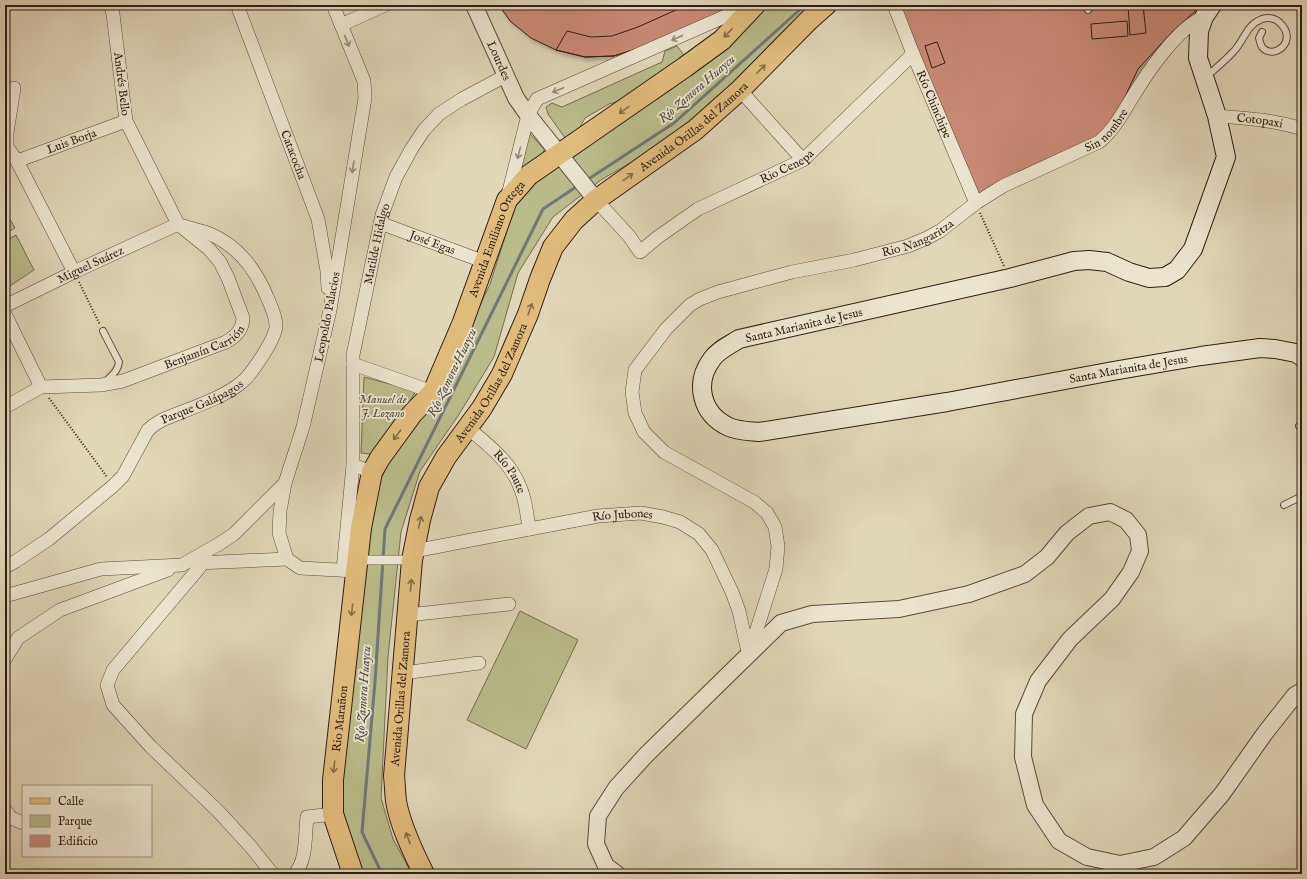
<svg xmlns="http://www.w3.org/2000/svg" width="1307" height="879" font-family="'IM FELL English',serif">
<style>
.green{fill:#b9bc89;stroke:#746d4f}
.lines{fill:none;stroke-linecap:round;stroke-linejoin:round}
.stream{stroke:#6f7979;stroke-width:3}
.building{fill:#ca8a75;stroke:#2f1e15;filter:url(#shadow)}
.service-casing{stroke:#5b4c3e;stroke-width:8}
.pedestrian-casing{stroke:#5b4c3e;stroke-width:10}
.minor-casing{stroke:#5b4c3e;stroke-width:14}
.tertiary-casing{stroke:#5b4c3e;stroke-width:18}
.secondary-casing{stroke:#2f1e15;stroke-width:20}
.primary-casing{stroke:#2f1e15;stroke-width:22}
.path{stroke:#2f1e15;stroke-width:2;stroke-dasharray:1 2;stroke-linecap:butt}
.service{stroke:#ebe5d0;stroke-width:6}
.pedestrian{stroke:#ebe5d0;stroke-width:9}
.minor{stroke:#ebe5d0;stroke-width:13}
.tertiary{stroke:#ebe5d0;stroke-width:16}
.secondary{stroke:#ebe5d0;stroke-width:18}
.primary{stroke:#e0bc7c;stroke-width:20}
.oneway{stroke:#886d48}
.oneway2{stroke:#968b7c}
.labels{text-anchor:middle;stroke-width:3.5;stroke-linejoin:round;paint-order:stroke}
.street-label{font-size:12px;fill:#2f1e15;stroke:#ebe5d0}
.park-label{font-size:12px;font-style:italic;fill:#584d38;stroke:#ebe5d0}
.water-label{font-size:13px;font-style:italic;fill:#4f4c47;stroke:#ebe5d0}
</style>
<defs>
<filter id="shadow"><feDropShadow dx="3" dy="3" stdDeviation="2" flood-color="#0004"/></filter>
</defs>
<rect width="100%" height="100%" fill="#e0d7b7"/>
<filter id="stains"><feTurbulence type="fractalNoise" baseFrequency=".005" numOctaves="4"/><feColorMatrix values="0 0 0 0 .2 0 0 0 0 .09 0 0 0 0 .02 0 0 0 .5 -.17"/></filter>
<radialGradient id="worn" r=".72"><stop offset=".6" stop-color="#630" stop-opacity="0"/><stop offset="1" stop-color="#630" stop-opacity=".3"/></radialGradient>
<!-- green -->
<path class="green" d="M769 5H817L676 136 601 180 553 217 518 273 494 357 458 416 420 471 401 532 388 657 381 798 393 839 412 874H363L343 814 340 730 366 569 376 489 399 442 433 406 490 284 515 206 541 175 672 89 715 57Z
M677 46 686 58 628 99 609 104 585 118 579 129 572 136 565 138 548 114 546 107 552 103 562 107 662 62 665 51Z
M529 133 544 149 543 156 521 172 518 169Z
M6 212 15 228 5 234V213Z
M16 235 34 270 10 286 5 277V241Z
M364 377 416 391 377 455 361 453Z
M520 611 578 640 526 749 467 720Z"/>
<g class="lines">
<!-- stream -->
<path class="stream" d="M587 180 674 123 805 5
M382 874 362 832 375 682 385 529 543 209 579 185"/>
</g>
<!-- building -->
<path class="building" d="M499 5H736L645 46 614 56 585 57 556 50 531 38 510 21Z
M687 5H736L645 46 614 56 585 57 556 50 567 31 591 37 612 36 638 27Z
M895 5H1202L1172 32 1138 69 1122 103 1103 133 976 198Z
M1128 5H1143L1146 33 1130 35Z
M1144 5H1175L1144 8Z
M1127 21 1128 36 1092 39 1091 24Z
M937 42 945 63 932 68 925 46Z"/>
<g class="lines">
<!-- service casing -->
<g class="service-casing">
<path id="service" d="M1087 5 1088 10
M1207 76C1216 68 1226 60 1234 51 1244 41 1246 25 1262 19 1267 17 1275 18 1279 22 1300 41 1273 61 1262 47 1260 44 1260 41 1259 38L1262 32
M103 331 119 362C118 371 112 375 106 381
M1299 426 1302 430
M1284 505 1302 496"/>
</g>
<!-- pedestrian casing -->
<g class="pedestrian-casing">
<path id="pedestrian" d="M358 560H412"/>
</g>
<!-- minor casing -->
<g class="minor-casing">
<g id="minor">
<path id="s1" d="M237 5 318 219 327 271 328 288"/>
<path d="M333 5 364 81 365 98 330 310 303 427 285 483 280 511 279 533 287 559 300 568 357 571"/>
<path id="s2" d="M894 5 913 54 976 203"/>
<path d="M341 25 385 5"/>
<path d="M14 88 7 133V147L17 161 74 272"/>
<path d="M740 90 803 160"/>
<path id="s3" d="M1217 116C1245 118 1275 120 1302 129"/>
<path id="s4" d="M17 161 126 121"/>
<path d="M508 195 528 115 537 99 751 5"/>
<path id="s5" d="M596 200 629 236 640 252 658 237 698 209 803 160 913 54"/>
<path id="s6" d="M380 223 485 262"/>
<path id="s7" d="M5 306 74 272 178 224"/>
<path d="M5 314 41 387"/>
<path d="M353 364 433 392"/>
<path id="s8" d="M5 407 41 387 101 385 123 381 226 342C235 337 243 329 243 318L228 278 220 262 209 249 178 224 126 121 113 14 111 5"/>
<path id="s9" d="M468 428C488 445 510 461 520 487 526 500 527 515 529 529"/>
<path id="s10" d="M372 472 353 465V355L382 215 396 177 412 148 424 130 439 114 462 99 505 76"/>
<path id="s11" d="M414 551 598 516 641 513 663 517 680 522 699 534 712 550 732 592 739 611 748 652"/>
<path d="M204 562 113 670 107 685 113 705 151 747 218 811 251 847 271 872 274 874"/>
<path d="M197 563 287 559"/>
<path id="s12" d="M5 567 16 561 49 539 113 486 123 476 148 430 154 425 162 420C185 410 224 398 242 382 251 375 276 338 276 326 276 316 271 306 267 297 256 270 238 246 210 234 201 230 192 229 183 226"/>
<path d="M343 570 353 465"/>
<path d="M5 596 101 569 182 565 219 544 234 534 285 483"/>
<path d="M408 615 509 604"/>
<path id="s13" d="M749 654 776 569 778 546 775 527 767 513 754 502 664 452 644 432 635 413 632 392 635 370 666 329 690 305 700 299 718 292 792 272 854 260 908 246 927 238 940 231 976 203 1003 186 1099 142C1114 130 1122 114 1132 98 1147 73 1177 28 1204 17"/>
<path d="M5 659 18 638 60 610 168 570"/>
<path d="M403 673 479 663"/>
<path d="M5 810 11 818 23 823"/>
<path d="M294 874C307 863 305 833 307 817L333 814"/>
</g>
</g>
<!-- tertiary casing -->
<g class="tertiary-casing">
<g id="tertiary">
<path id="s14" d="M474 5 516 98 528 115 596 200"/>
<path d="M617 874 606 866 596 844 598 816 616 788 646 755 781 623 812 614 899 609 969 594 1025 574 1047 557 1067 533 1089 516 1110 512 1126 520 1138 535 1140 551 1131 572 1112 599 1070 639 1038 681 1024 714 1023 757 1035 805 1059 841 1087 857 1120 864 1154 857 1184 838 1222 794 1265 733 1295 695 1302 691"/>
</g>
</g>
<!-- secondary casing -->
<g class="secondary-casing">
<g id="secondary">
<path id="s15" d="M1212 5 1204 17 1199 31 1198 58 1217 116 1226 157 1193 249 1177 270 1165 277 1149 278 1129 272 1107 262 1089 260 1074 261 1010 278 739 339C730 345 718 350 712 359 694 383 701 414 729 427 738 431 749 431 759 432L947 402 1113 371 1201 356 1260 348 1275 349 1296 353 1302 357"/>
</g>
</g>
<!-- primary casing -->
<g class="primary-casing">
<g id="primary">
<path id="s16" d="M353 874 333 814V780L361 528 372 472 380 458 412 414 433 392 463 322 507 200 529 175 685 67 722 40 755 5"/>
<path id="s17" d="M424 874C413 852 400 825 396 801 395 793 395 784 394 776L412 560 420 520 429 487 446 457 482 408 502 374 528 314 540 279 553 247 574 220 596 200 695 130 740 90 809 20 826 5"/>
</g>
</g>
<!-- path -->
<path class="path" d="M980 213 1004 266
M79 282 100 325
M49 398 107 477"/>
<!-- service -->
<use href="#service" class="service"/>
<!-- pedestrian -->
<use href="#pedestrian" class="pedestrian"/>
<!-- minor -->
<use href="#minor" class="minor"/>
<!-- tertiary -->
<use href="#tertiary" class="tertiary"/>
<!-- secondary -->
<use href="#secondary" class="secondary"/>
<!-- primary -->
<use href="#primary" class="primary"/>
</g>
<!-- one-way arrows -->
<defs><path id="oneway-shaft" d="M-6 0H5M1.5-3L5.5 0L1.5 3" fill="none" stroke-width="1.6" stroke-linecap="round" stroke-linejoin="round"/></defs>
<g class="oneway">
<use href="#oneway-shaft" transform="translate(728 33) rotate(134)"/>
<use href="#oneway-shaft" transform="translate(761 69) rotate(-45)"/>
<use href="#oneway-shaft" transform="translate(624 110) rotate(145)"/>
<use href="#oneway-shaft" transform="translate(628 177) rotate(-36)"/>
<use href="#oneway-shaft" transform="translate(530 309) rotate(-71)"/>
<use href="#oneway-shaft" transform="translate(397 435) rotate(127)"/>
<use href="#oneway-shaft" transform="translate(420 522) rotate(-77)"/>
<use href="#oneway-shaft" transform="translate(411 585) rotate(-85)"/>
<use href="#oneway-shaft" transform="translate(352 610) rotate(97)"/>
<use href="#oneway-shaft" transform="translate(334 767) rotate(97)"/>
<use href="#oneway-shaft" transform="translate(408 838) rotate(-110)"/>
</g>
<g class="oneway2">
<use href="#oneway-shaft" transform="translate(677 38) rotate(156)"/>
<use href="#oneway-shaft" transform="translate(347 41) rotate(68)"/>
<use href="#oneway-shaft" transform="translate(558 90) rotate(157)"/>
<use href="#oneway-shaft" transform="translate(519 153) rotate(104)"/>
<use href="#oneway-shaft" transform="translate(353 167) rotate(99)"/>
</g>
<g class="labels">
<!-- street labels -->
<g class="street-label">
<text dy="4" stroke="none"><textPath href="#s14" startOffset="61">Lourdes</textPath></text>
<text transform="translate(122 84) rotate(83)" y="4">Andrés Bello</text>
<text dy="4" stroke="none"><textPath href="#s2" startOffset="107">Río Chinchipe</textPath></text>
<text dy="4" stroke="none"><textPath href="#s3" startOffset="43">Cotopaxi</textPath></text>
<text dy="4" stroke="none"><textPath href="#s17" startOffset="853">Avenida Orillas del Zamora</textPath></text>
<text dy="4" stroke="none"><textPath href="#s13" startOffset="904">Sin nombre</textPath></text>
<text dy="4" stroke="none"><textPath href="#s4" startOffset="58">Luis Borja</textPath></text>
<text dy="4" stroke="none"><textPath href="#s1" startOffset="160">Catacocha</textPath></text>
<text dy="4" stroke="none"><textPath href="#s5" startOffset="239">Rio Cenepa</textPath></text>
<text dy="4" stroke="none"><textPath href="#s13" startOffset="684">Rio Nangaritza</textPath></text>
<text dy="4" stroke="none"><textPath href="#s16" startOffset="675">Avenida Emiliano Ortega</textPath></text>
<text dy="4" stroke="none"><textPath href="#s6" startOffset="56">José Egas</textPath></text>
<text dy="4" stroke="none"><textPath href="#s10" startOffset="244">Matilde Hidalgo</textPath></text>
<text dy="4" stroke="none"><textPath href="#s7" startOffset="95">Miguel Suárez</textPath></text>
<text transform="translate(327 317) rotate(-79)" y="4">Leopoldo Palacios</text>
<text transform="translate(804 325) rotate(-13)" y="4">Santa Marianita de Jesus</text>
<text dy="4" stroke="none"><textPath href="#s8" startOffset="212">Benjamín Carrión</textPath></text>
<text dy="4" stroke="none"><textPath href="#s15" startOffset="1256">Santa Marianita de Jesus</textPath></text>
<text dy="4" stroke="none"><textPath href="#s17" startOffset="517">Avenida Orillas del Zamora</textPath></text>
<text dy="4" stroke="none"><textPath href="#s12" startOffset="263">Parque Galápagos</textPath></text>
<text dy="4" stroke="none"><textPath href="#s9" startOffset="61">Río Paute</textPath></text>
<text dy="4" stroke="none"><textPath href="#s11" startOffset="212">Río Jubones</textPath></text>
<text dy="4" stroke="none"><textPath href="#s17" startOffset="181">Avenida Orillas del Zamora</textPath></text>
<text dy="4" stroke="none"><textPath href="#s16" startOffset="159">Rio Marañon</textPath></text>
</g>
<!-- park labels -->
<g class="park-label">
<text x="383" y="403">Manuel de<tspan x="383" dy="14">J. Lozano</tspan></text>
</g>
<!-- water labels -->
<g class="water-label">
<text transform="translate(696 88) rotate(-41)" y="5">Río Zamora Huaycu</text>
<text transform="translate(451 372) rotate(-64)" y="5">Río Zamora Huaycu</text>
<text transform="translate(362 694) rotate(-86)" y="5">Río Zamora Huaycu</text>
</g>
</g>
<!-- margin -->
<rect width="1307" height="879" fill="none" stroke="#e0d7b7" stroke-width="20"/>
<rect x="6" y="6" width="1295" height="867" fill="none" stroke="#2f1e15" stroke-width="2"/>
<rect x="10" y="10" width="1287" height="859" fill="none" stroke="#2f1e15"/>
<!-- legend -->
<rect x="22" y="785" width="130" height="72" fill="#ebe5d0" stroke="#a09585"/>
<rect x="30" y="798" width="20" height="6" fill="#e0bc7c" stroke="#a09585"/>
<text x="58" y="805" font-size="12" fill="#2f1e15">Calle</text>
<rect x="30" y="815" width="20" height="12" fill="#b9bc89" stroke="#a09585"/>
<text x="58" y="825" font-size="12" fill="#2f1e15">Parque</text>
<rect x="30" y="835" width="20" height="12" fill="#ca8a75" stroke="#a09585"/>
<text x="58" y="845" font-size="12" fill="#2f1e15">Edificio</text>
<rect width="100%" height="100%" filter="url(#stains)"/>
<rect width="100%" height="100%" fill="url(#worn)"/>
</svg>
